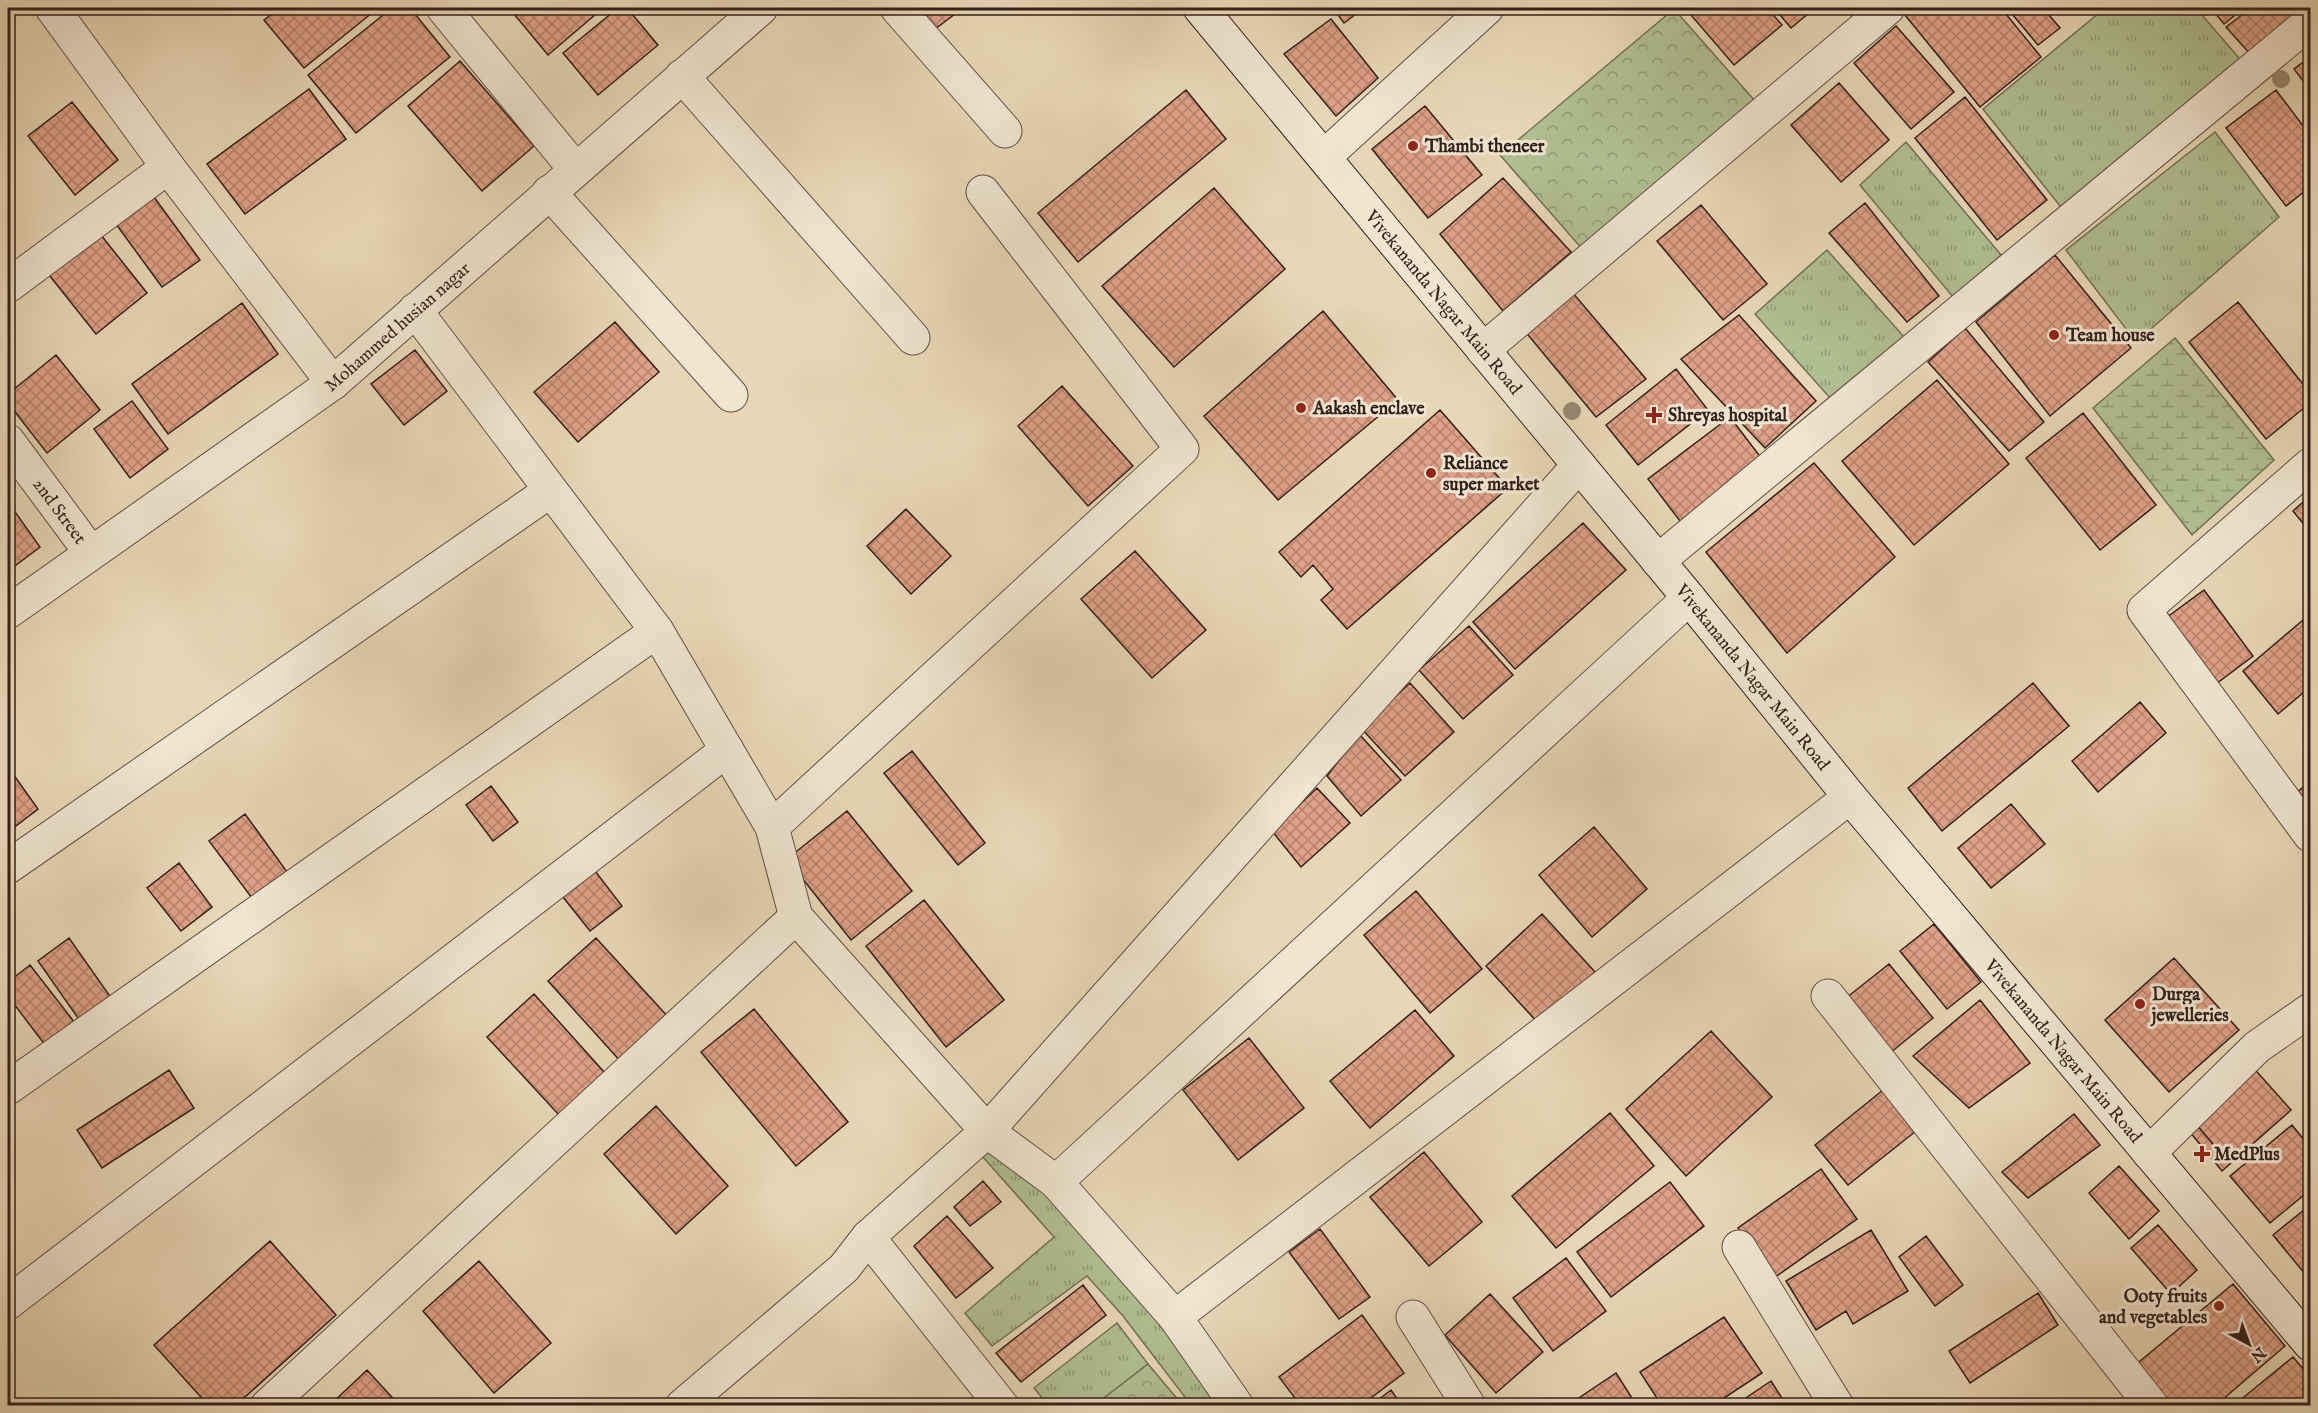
<svg xmlns="http://www.w3.org/2000/svg" width="2318" height="1413" font-family="'IM FELL English',serif">
<style>
.grass{fill:url(#grass-tufts);stroke:#727056;stroke-width:1.5}
.forest{fill:url(#forest-crowns);stroke:#727056;stroke-width:1.5}
.wetland{fill:url(#wetland-marsh);stroke:#727056;stroke-width:1.5}
.building{fill:url(#building-cross-hatch);stroke:#33201a;stroke-width:1.5}
.lines{fill:none;stroke-linecap:round;stroke-linejoin:round}
.street-casing{stroke:#604e41;stroke-width:35}
.secondary-casing{stroke:#33201a;stroke-width:35}
.street{stroke:#efe5d0;stroke-width:33}
.secondary{stroke:#efe5d0;stroke-width:33}
.tree{fill:#958871}
.poi-dot{fill:#8f2418;stroke:#efe5d0;stroke-width:2}
.labels{text-anchor:middle;stroke-width:6;stroke-linejoin:round;paint-order:stroke}
.poi-label{font-size:18px;font-weight:bold;fill:#33201a;stroke:#efe5d0;text-anchor:start}
.street-label{font-size:18px;fill:#33201a;stroke:#efe5d0}
</style>
<defs>
<pattern id="grass-tufts" width="24" height="20" patternUnits="userSpaceOnUse" patternTransform="scale(1.5)"><rect width="24" height="20" fill="#b0bf92"/><path d="M3 7l-1-3M5 7V3M7 7l1-3M15 17l-1-3M17 17v-4M19 17l1-3" fill="none" stroke="#909b76"/></pattern>
<pattern id="forest-crowns" width="20" height="18" patternUnits="userSpaceOnUse" patternTransform="scale(1.5)"><rect width="20" height="18" fill="#b0bf92"/><path d="M2 6a3 3 0 1 1 6 0M12 15a3 3 0 1 1 6 0" fill="none" stroke="#909b76"/></pattern>
<pattern id="wetland-marsh" width="20" height="14" patternUnits="userSpaceOnUse" patternTransform="scale(1.5)"><rect width="20" height="14" fill="#b0bf92"/><path d="M1 5h8M5 5V1M11 12h8M15 12V8" fill="none" stroke="#909b76"/></pattern>
<pattern id="building-cross-hatch" width="8" height="8" patternUnits="userSpaceOnUse" patternTransform="scale(1.5)"><rect width="8" height="8" fill="#dea086"/><path d="M0 0l8 8M0 8l8-8" fill="none" stroke="#b5826d"/></pattern>
</defs>
<rect width="100%" height="100%" fill="#e7d7b6"/>
<filter id="stains"><feTurbulence type="fractalNoise" baseFrequency=".00333" numOctaves="4"/><feColorMatrix values="0 0 0 0 .2 0 0 0 0 .09 0 0 0 0 .02 0 0 0 .5 -.17"/></filter>
<radialGradient id="worn" r=".72"><stop offset=".6" stop-color="#630" stop-opacity="0"/><stop offset="1" stop-color="#630" stop-opacity=".3"/></radialGradient>
<!-- grass -->
<path class="grass" d="M2105 8H2196L2244 64 2068 216 1983 109Z
M2215 132 2279 217 2136 342 2066 250Z
M1906 142 2001 255 1953 297 1860 185Z
M1827 250 1904 337 1831 399 1755 314Z
M993 1144 1051 1187 1148 1300 1224 1405H1191L1123 1316 1087 1276 992 1346 965 1313 1054 1237 982 1156Z
M1117 1323 1148 1364 1095 1405H1048L1034 1388Z"/>
<!-- forest -->
<path class="forest" d="M1674 9 1755 101 1583 250 1500 155Z
M1148 1364 1179 1401 1173 1406 1095 1405Z"/>
<!-- wetland -->
<path class="wetland" d="M2175 338 2274 460 2192 535 2093 408Z"/>
<!-- building -->
<path class="building" d="M279 8H378L304 68 264 20Z
M392 8H410L450 57 356 133 308 75Z
M509 8H603L548 55Z
M618 8H627L658 45 598 95 563 53Z
M906 8H963L927 35Z
M1333 8H1364L1344 23Z
M1685 8H1767L1782 25 1734 65Z
M1774 8H1815L1791 28Z
M1914 8H2001L2041 57 1980 107 1905 15Z
M2007 8H2043L2060 28 2038 45Z
M2211 8H2244L2224 24Z
M2251 8H2310L2252 56 2226 27Z
M1331 19 1378 78 1336 116 1284 54Z
M1896 26 1954 92 1911 129 1854 63Z
M2310 57V90L2294 69Z
M460 61 534 146 482 191 408 106Z
M1839 83 1889 140 1841 182 1791 125Z
M309 89 346 139 245 214 207 164Z
M1186 90 1226 139 1078 262 1038 213Z
M2276 90 2310 135V187L2286 206 2226 128Z
M1965 97 2047 200 1997 240 1915 138Z
M72 102 118 160 75 195 28 136Z
M1425 106 1482 175 1428 218 1372 149Z
M1503 178 1571 252 1503 311 1440 234Z
M1214 188 1285 269 1174 367 1102 286Z
M151 193 200 260 162 287 113 220Z
M1865 203 1939 296 1907 322 1829 233Z
M1701 205 1767 284 1723 320 1657 241Z
M93 225 147 293 96 334 42 266Z
M2055 255 2131 348 2050 416 1976 322Z
M1572 292 1646 379 1596 417 1524 330Z
M2238 302 2310 393V403L2266 439 2189 342Z
M242 303 278 354 168 434 132 384Z
M1323 311 1398 400 1278 500 1204 416Z
M1739 315 1816 401 1765 448 1681 359Z
M615 322 659 372 578 442 534 392Z
M1965 328 2044 422 2009 451 1928 362Z
M415 350 447 391 404 425 371 384Z
M56 355 100 410 47 453 8 403V394Z
M1676 369 1708 410 1638 465 1606 425Z
M1937 380 2009 464 1914 545 1842 461Z
M1062 386 1133 466 1088 506 1018 426Z
M132 401 168 449 130 478 94 429Z
M1440 410 1508 488 1347 629 1321 600 1333 589 1313 565 1301 577 1279 552Z
M2083 413 2156 505 2100 550 2026 458Z
M1730 417 1762 459 1680 521 1648 479Z
M1814 463 1895 557 1787 653 1706 552Z
M2310 496V532L2293 511Z
M8 502 40 547 8 571Z
M906 509 951 556 911 594 867 546Z
M1583 523 1626 570 1515 669 1473 622Z
M1135 551 1206 630 1152 678 1081 599Z
M2204 590 2253 656 2216 684 2166 618Z
M2303 620 2310 630V687L2278 714 2243 671Z
M1469 626 1513 675 1463 719 1419 670Z
M1410 683 1454 732 1405 776 1361 728Z
M2033 683 2069 726 1942 831 1908 788Z
M2140 702 2166 733 2098 792 2072 761Z
M1359 734 1401 780 1361 816 1327 776Z
M912 751 985 843 958 865 884 773Z
M8 767 38 809 8 832Z
M2310 781V817L2293 796Z
M491 786 518 822 493 841 466 805Z
M1317 788 1350 823 1301 867 1272 831Z
M2011 804 2045 844 1991 888 1958 848Z
M847 811 912 891 851 940 787 859Z
M245 814 290 876 255 902 209 841Z
M1594 827 1647 889 1592 937 1539 875Z
M179 863 212 907 181 931 147 888Z
M595 871 622 906 590 931 563 897Z
M1416 891 1482 969 1430 1013 1364 935Z
M924 900 1004 1000 946 1047 866 946Z
M1542 914 1595 972 1539 1024 1486 966Z
M1934 924 1981 982 1947 1009 1900 951Z
M69 938 114 1002 83 1025 38 961Z
M596 938 670 1019 622 1063 548 981Z
M2174 958 2239 1030 2169 1092 2105 1020Z
M1889 964 1933 1018 1890 1053 1846 998Z
M30 965 75 1023 45 1045 8 996V982Z
M534 994 605 1073 559 1115 487 1037Z
M1980 1000 2030 1063 1969 1108 1913 1056Z
M754 1009 848 1122 796 1166 701 1052Z
M1415 1010 1454 1056 1370 1128 1330 1081Z
M1711 1031 1772 1097 1686 1176 1626 1109Z
M1249 1038 1304 1108 1238 1160 1183 1090Z
M2250 1064 2291 1110 2230 1164 2190 1117Z
M169 1070 194 1108 102 1168 77 1130Z
M1883 1090 1916 1131 1848 1185 1815 1145Z
M656 1106 728 1186 676 1234 604 1154Z
M1610 1113 1654 1166 1556 1248 1512 1196Z
M2074 1114 2100 1145 2028 1198 2002 1172Z
M2190 1117 2230 1164 2222 1171 2184 1125Z
M2292 1125 2310 1147V1190L2270 1223 2230 1176Z
M1424 1152 1482 1222 1429 1266 1370 1197Z
M2119 1166 2159 1211 2129 1239 2089 1193Z
M1821 1169 1857 1219 1774 1278 1738 1228Z
M983 1181 1001 1202 970 1226 954 1207Z
M1670 1182 1704 1226 1611 1297 1577 1252Z
M2310 1205V1280L2273 1235Z
M947 1216 993 1268 956 1298 914 1246Z
M2158 1225 2197 1270 2171 1294 2131 1248Z
M1320 1229 1370 1297 1339 1319 1289 1252Z
M1871 1230 1908 1291 1853 1324 1846 1311 1816 1330 1786 1281Z
M1926 1236 1963 1285 1935 1306 1899 1257Z
M270 1241 336 1315 235 1406H209L154 1345Z
M1566 1258 1606 1311 1553 1351 1513 1298Z
M479 1261 551 1343 494 1393 423 1311Z
M2233 1284 2285 1346 2215 1406H2169L2134 1366Z
M1083 1285 1106 1315 1021 1382 996 1353Z
M2038 1293 2058 1325 1970 1383 1949 1351Z
M1490 1294 1543 1352 1496 1393 1445 1335Z
M1362 1315 1404 1373 1360 1406H1301L1279 1377Z
M1724 1317 1762 1373 1712 1406H1662L1640 1372Z
M2293 1357 2310 1377V1406H2233Z
M367 1370 400 1406H329Z
M1616 1373 1637 1406H1567Z
M1771 1381 1787 1406H1734Z
M1391 1390 1402 1406H1370Z"/>
<g class="lines">
<!-- street casing -->
<g class="street-casing">
<g id="street">
<path d="M52 8 168 167 333 383"/>
<path d="M443 8 575 169"/>
<path d="M897 8 1005 131"/>
<path d="M682 76 913 338"/>
<path d="M1324 157 1487 8"/>
<path d="M549 192 731 395"/>
<path d="M8 286 168 167"/>
<path d="M415 310 657 631 772 827 796 917 987 1131 1056 1182 1175 1317 1237 1406"/>
<path d="M1483 350 1888 8"/>
<path id="s1" d="M8 441 91 553"/>
<path d="M2310 465 2144 610 2310 835"/>
<path d="M1658 561 2310 22"/>
<path id="s2" d="M8 612 333 383 761 8"/>
<path d="M772 827 1182 449 983 192"/>
<path d="M8 867 550 491"/>
<path d="M1828 996 2152 1406"/>
<path d="M8 1088 657 631"/>
<path d="M2149 1153 2257 1047 2310 1010"/>
<path d="M1056 1182 1689 598"/>
<path d="M868 1237 1002 1406"/>
<path d="M1739 1247 1837 1406"/>
<path d="M8 1303 727 750"/>
<path d="M1175 1317 1850 797"/>
<path d="M1413 1317 1469 1406"/>
<path d="M267 1406 796 917"/>
<path d="M682 1406 844 1268 868 1237 987 1131 1579 465"/>
</g>
</g>
<!-- secondary casing -->
<g class="secondary-casing">
<g id="secondary">
<path id="s3" d="M1200 8 1689 598 1850 797 2310 1344"/>
</g>
</g>
<!-- street -->
<use href="#street" class="street"/>
<!-- secondary -->
<use href="#secondary" class="secondary"/>
</g>
<!-- trees -->
<g class="tree">
<circle cx="2281" cy="79" r="9"/>
<circle cx="1572" cy="411" r="9"/>
</g>
<!-- markers -->
<g class="poi-dot">
<circle cx="1413" cy="146" r="6"/>
<circle cx="2054" cy="335" r="6"/>
<circle cx="1301" cy="408" r="6"/>
<path d="M1651 406h6v6h6v6h-6v6h-6v-6h-6v-6h6z"/>
<circle cx="1431" cy="473" r="6"/>
<circle cx="2140" cy="1004" r="6"/>
<path d="M2199 1145h6v6h6v6h-6v6h-6v-6h-6v-6h6z"/>
<circle cx="2219" cy="1306" r="6"/>
</g>
<g class="labels">
<!-- poi labels -->
<g class="poi-label">
<text x="1425" y="152">Thambi theneer</text>
<text x="2066" y="341">Team house</text>
<text x="1313" y="414">Aakash enclave</text>
<text x="1668" y="421">Shreyas hospital</text>
<text x="1443" y="469">Reliance<tspan x="1443" dy="21">super market</tspan></text>
<text x="2152" y="1000">Durga<tspan x="2152" dy="21">jewelleries</tspan></text>
<text x="2214" y="1160">MedPlus</text>
<text x="2207" y="1302" text-anchor="end">Ooty fruits<tspan x="2207" dy="21">and vegetables</tspan></text>
</g>
<!-- street labels -->
<g class="street-label">
<text dy="6" stroke="none"><textPath href="#s3" startOffset="382">Vivekananda Nagar Main Road</textPath></text>
<text dy="6" stroke="none"><textPath href="#s2" startOffset="483">Mohammed husian nagar</textPath></text>
<text dy="6" stroke="none"><textPath href="#s1" startOffset="87">2nd Street</textPath></text>
<text dy="6" stroke="none"><textPath href="#s3" startOffset="868">Vivekananda Nagar Main Road</textPath></text>
<text dy="6" stroke="none"><textPath href="#s3" startOffset="1354">Vivekananda Nagar Main Road</textPath></text>
</g>
</g>
<!-- margin -->
<rect width="2318" height="1413" fill="none" stroke="#e7d7b6" stroke-width="30"/>
<rect x="9" y="9" width="2300" height="1395" fill="none" stroke="#33201a" stroke-width="3"/>
<rect x="15" y="15" width="2288" height="1383" fill="none" stroke="#33201a" stroke-width="1.5"/>
<!-- north arrow -->
<g transform="translate(2249 1344) rotate(139)" stroke="#efe5d0" stroke-width="4.5" paint-order="stroke">
<path d="M0-4.5L10 22L0 15L-10 22Z" fill="#33201a"/>
<text y="-9" font-size="16" font-weight="bold" text-anchor="middle" fill="#33201a">N</text>
</g>
<rect width="100%" height="100%" filter="url(#stains)"/>
<rect width="100%" height="100%" fill="url(#worn)"/>
</svg>
